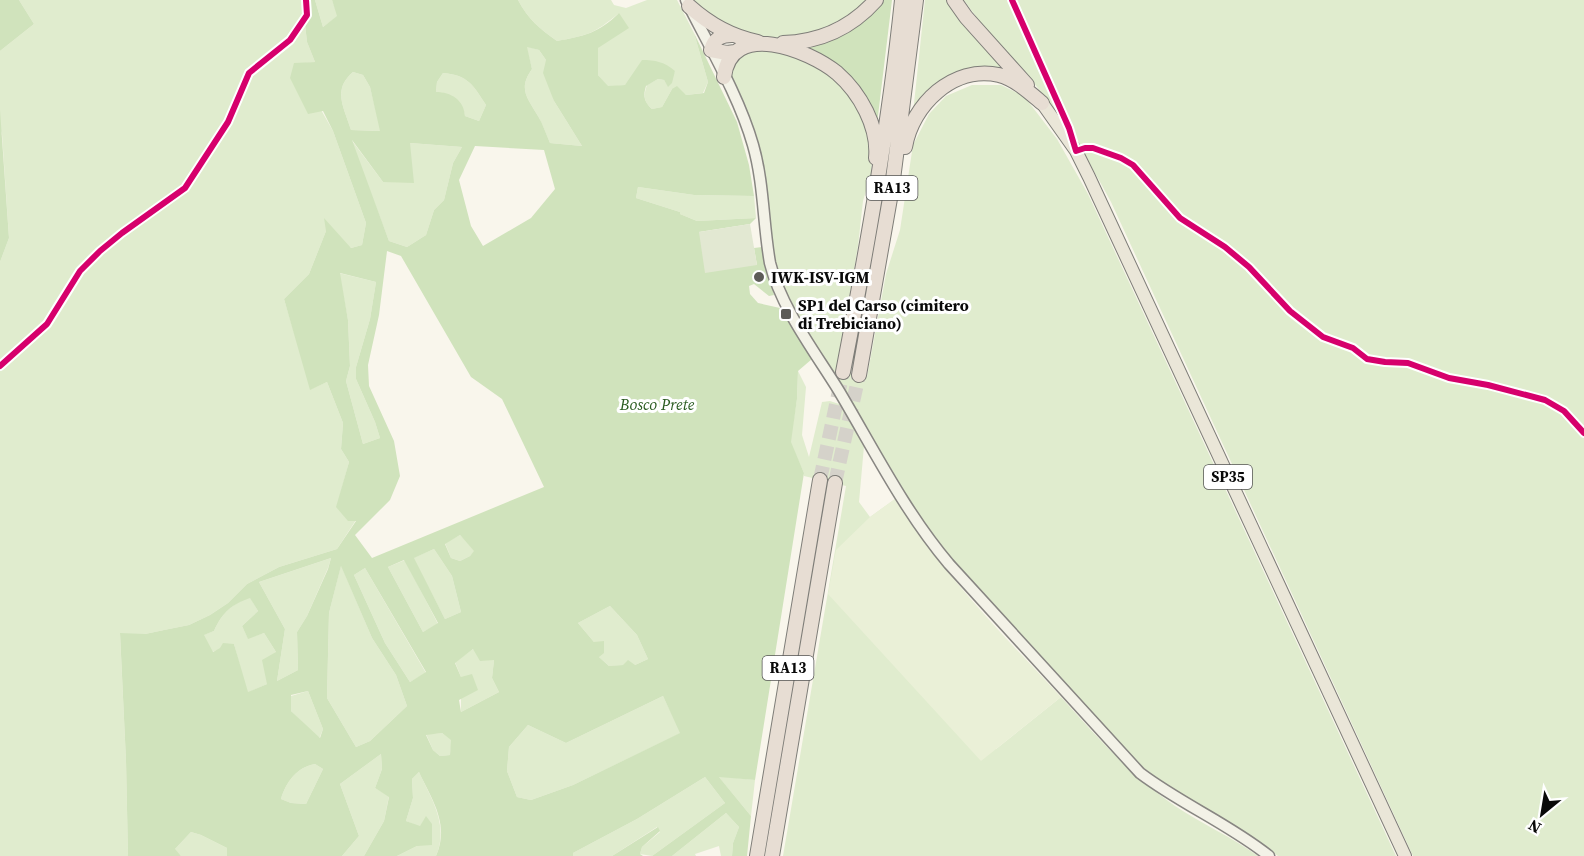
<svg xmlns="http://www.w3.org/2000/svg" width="1584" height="856" font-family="'Source Serif 4',serif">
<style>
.green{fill:#e0ecce}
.forest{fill:#d0e3bc;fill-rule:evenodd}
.cemetery{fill:#e2e8d2}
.pitch{fill:#eaf0d7}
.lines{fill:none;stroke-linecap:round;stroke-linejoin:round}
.motorway-tunnel{stroke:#d5d2ca;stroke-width:14;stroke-dasharray:14 7;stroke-linecap:butt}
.secondary-casing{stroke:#888682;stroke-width:13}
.primary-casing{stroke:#7e7d78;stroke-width:14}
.motorway-casing{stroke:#7e7d78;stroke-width:16}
.secondary{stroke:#f3f2e7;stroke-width:10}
.primary{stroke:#eae6d8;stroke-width:12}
.motorway{stroke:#e7ddd3;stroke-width:14}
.cycleway-casing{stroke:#fff;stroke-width:10}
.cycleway{stroke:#d6006c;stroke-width:6}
.poi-dot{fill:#5d5c58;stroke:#fff;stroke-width:2}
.labels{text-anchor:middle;stroke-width:6;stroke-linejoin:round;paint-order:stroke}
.shield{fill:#fff;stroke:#535353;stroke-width:1.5}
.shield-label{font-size:15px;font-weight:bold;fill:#090909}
.poi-label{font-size:16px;font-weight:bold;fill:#090909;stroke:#fff;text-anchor:start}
.park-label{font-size:16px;font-style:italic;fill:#2a5b20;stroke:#fff}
</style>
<rect width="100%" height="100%" fill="#f9f6ec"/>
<!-- green -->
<path class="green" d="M19 0H310V9L304 15 307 42 315 62 295 64 333 131 366 223 362 245 351 248 326 231 309 274 284 299 311 389 327 382 343 423 341 449 349 462 337 506 356 520 337 549 279 567 247 584 228 603 210 615 189 625 164 630 145 634H120L126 761 128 856H0V262L9 238 2 134 0 128V51L34 24Z
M315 0H332L338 16 323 27Z
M518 0H611L614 5 626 8 647 0H677L694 33 708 82 703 93 686 95 672 89 662 107 652 109C644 102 643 96 647 85L658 79 664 80 668 86 675 71 625 85 608 87 598 75V48L619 13C594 34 588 35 557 41 540 29 528 19 518 0Z
M692 0H870C833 38 768 50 720 23 710 18 701 7 692 0Z
M925 0H948L1011 75 982 67 913 113Z
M964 0H1584V856H1413L1111 202C1086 155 1058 111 1024 71 1003 46 982 27 964 0Z
M526 46 539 50 546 60 554 101 582 146 550 143C546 134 543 125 538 116 527 97 518 89 532 69Z
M771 50 795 56 829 74 849 94 868 129 872 160 871 174 863 201 858 246 837 371 867 377 886 274 900 230 913 145 929 114 946 96 972 85H1001L1024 96 1057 139 1088 194 1396 856H1278L1245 832 1173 789 1145 769 1128 752 960 569 931 535 807 330 781 283 776 268 768 215 730 72C739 51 750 51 771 50Z
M353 72 363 75 370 87 381 131 351 130C344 107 332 90 353 72Z
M443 73C468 75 473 85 486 105L479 121 465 116C464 102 447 98 436 92L437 82Z
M350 138 383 182 410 143 462 147 453 163 444 200 434 210 426 235 407 247 389 241Z
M638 187 694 195 754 196 756 218 697 221 680 214V212L636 198Z
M339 273 376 282 370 319 356 367V379L375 422 380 438 363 444 346 381 350 366 348 320Z
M798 371 806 387 802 435 809 457 822 402 830 401 839 404 864 446 859 502 870 517 895 499 996 749 1061 697C1096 736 1131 776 1175 806 1202 824 1232 837 1258 856H783L846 486 804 476V473L790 442 797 399Z
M460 535 475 551 470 556 460 561 451 558 445 543Z
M434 549 452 576 461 612 445 619 413 558Z
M331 558 328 568 307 616 297 632 298 670 277 681 285 629 259 582Z
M405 560 438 624 423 632 388 567Z
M341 565 372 638 396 675 407 706 370 741 356 747 327 698 329 613Z
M365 568 426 673 410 682 385 643 354 575Z
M250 597 258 611 242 626 248 638 264 633 276 652 267 684 247 693 234 644 212 652 203 635 214 631C222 613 232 604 250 597Z
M610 606 637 635 648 659 635 665 609 666 599 657 594 642 578 623Z
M473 649 494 660 492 678 499 692 461 712V677L455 662Z
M308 691 323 729 319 739 291 711V696Z
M663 696 681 733 573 785 531 800 517 797 507 771 509 747 528 725 566 743Z
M442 733 452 740 450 755 440 756 433 750 426 734Z
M381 754 382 769 375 788 389 796 384 821 364 856H342L359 836 340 784Z
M315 764 323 769 306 804 291 803 281 799C286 782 297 767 315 764Z
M419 772C432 800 449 825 436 856H397L417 846 426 817 420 827 406 821 413 798 412 779Z
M718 776 755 780 751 816Z
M705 777 725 803 652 856 640 854 642 847 660 832 657 827 612 856H573V853L637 819Z
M726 813 739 827 733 843 732 856H721L719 846 695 854 696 856H672Z
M191 832 201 835 227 848V856H181L174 850Z"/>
<!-- forest -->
<path class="forest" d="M0 0H19L34 24 0 51Z
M310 0H315L323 27 337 16 332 0H518C528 19 540 29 557 41 584 36 599 33 619 13L629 28 598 48V75L608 86 625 85 642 60C655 60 665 62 675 71L672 83 668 87 664 80 658 79 646 86C643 96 644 102 652 109L662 107 672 89 677 86 686 95 704 93 708 82 694 33 737 122 749 165 754 196 694 195 638 187 636 198 680 212V214L697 221 756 218 750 224 699 232 757 265 754 248 762 247 774 295 769 296 754 284 749 286 750 294 758 303 780 308 785 313 812 359 798 371 797 399 791 442 804 473 755 780 719 777 751 816 747 856H732L733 843 739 827 726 813 672 856H652L725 803 705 777 637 819 573 853V856H436C450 824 432 800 419 772L412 779 413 798 406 821 420 826 426 816 432 824V845L417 846 397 856H364L384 821 389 797 375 788 382 769 381 754 340 784 359 836 342 856H227V848L201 835 191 832 175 849 181 856H128L126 761 120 633 145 634 164 630 189 625 210 615 228 603 247 584 279 567 337 549 356 521H348L336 507 349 462 341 449 343 423 327 382 310 390 284 299 309 274 326 231 324 218 351 248 362 245 366 223 333 131 323 111 308 114 290 78 294 63 315 62 307 42 304 15 310 9ZM527 47 539 50 546 60 543 73 554 101 582 146 550 143C546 134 543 124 538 116 527 97 518 89 532 69ZM353 72 363 75 370 87 380 131 351 130C344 107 332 90 353 72ZM443 73C468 75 473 85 486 105L479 121 465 116C464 100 451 92 436 92L437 82ZM352 140 383 182 414 183 410 143 462 147 453 163 444 200 434 210 426 235 407 247 389 241ZM475 146 544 150 555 189 531 218 483 246 471 226 459 180ZM387 251 401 256 471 377 502 399 544 487 372 558 355 535 390 500 400 476 394 441 369 386 368 365 379 315ZM340 273 376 282 370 319 356 367V379L375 422 380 438 363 444 346 381 350 366 348 320ZM460 535 474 551 470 556 460 561 451 558 445 544ZM434 549 452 576 461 612 445 619 414 558ZM331 558 328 569 307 616 297 632 298 670 277 681 285 629 259 582ZM404 560 438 623 423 632 388 567ZM341 566 372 638 396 675 407 706 370 741 356 747 327 698 329 613ZM365 568 426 672 410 682 385 643 354 575ZM250 598 258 611 242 626 248 639 264 633 276 652 262 660 267 684 248 692 234 644 223 643 220 648 213 652 204 635 214 631C222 613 232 604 250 598ZM610 606 637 635 648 659 635 665 628 660 623 665 609 666 599 657 604 653V641L594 642 578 623ZM473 649 480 661 494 660 492 678 499 692 461 712 459 700 478 690 472 674 461 677 455 663ZM308 691 323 729 320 738 291 711V695ZM663 696 680 733 573 785 531 800 517 797 507 771 509 747 528 725 566 743ZM442 733 451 740 450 755 440 756 433 750 426 735ZM315 764 323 769 306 804 291 803 281 799C286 782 297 767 315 764Z
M882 0H892L877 124 870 111 806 50 805 45Z
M0 110 9 238 0 262Z
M658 827 660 831 642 847 640 854 643 856H612Z"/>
<!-- cemetery -->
<path class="cemetery" d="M750 224 757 265 705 273 699 232Z"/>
<!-- pitch -->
<path class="pitch" d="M895 499C940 571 1003 635 1061 697L981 761 828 594 836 550 870 517Z"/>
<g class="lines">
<!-- motorway-tunnel -->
<path class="motorway-tunnel" d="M820 480 843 372
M835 483 859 375"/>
<!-- secondary casing -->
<g class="secondary-casing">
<path id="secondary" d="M686 0C709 46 739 96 753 145 764 183 763 224 770 263 781 308 815 352 839 391 874 450 905 512 949 564L1140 773C1181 804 1229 824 1269 856"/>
</g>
<!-- primary casing -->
<g class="primary-casing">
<path id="primary" d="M1042 103 1076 151 1089 177 1405 856"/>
</g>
<!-- motorway casing -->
<g class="motorway-casing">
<path id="motorway" d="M954 0 966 17 1027 85
M689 6C709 24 732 37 758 42
M732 35C720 35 714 39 711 50L727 53 735 52
M783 43C820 42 852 27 876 0
M724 77C731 19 809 50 837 73 860 93 879 127 876 158
M905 147C912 105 953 65 999 75 1015 79 1029 92 1042 103
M843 372C867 248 889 125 902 0
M859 375 892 187 916 0
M757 856 820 480
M772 856 835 483"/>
</g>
<!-- secondary -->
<use href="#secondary" class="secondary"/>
<!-- primary -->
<use href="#primary" class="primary"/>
<!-- motorway -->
<use href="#motorway" class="motorway"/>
<!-- cycleway casing -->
<g class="cycleway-casing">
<path id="cycleway" d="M1012 0 1069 128 1076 151 1085 148H1093L1121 158 1133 165 1180 218 1225 247 1249 267 1290 311 1323 337 1353 348 1367 359 1385 362 1408 363 1449 378 1488 385 1545 400 1564 411 1584 433
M0 366 47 324 80 271 100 251 122 233 185 188 228 122 249 73 290 40 307 15 306 0"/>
</g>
<!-- cycleway -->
<use href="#cycleway" class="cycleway"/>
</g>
<!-- markers -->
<g class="poi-dot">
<circle cx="759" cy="277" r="6"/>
<rect x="780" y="308" width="12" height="12" rx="3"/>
</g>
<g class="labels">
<!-- shield labels -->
<g class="shield">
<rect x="866.5" y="176" width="51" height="24" rx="4.5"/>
<rect x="1204" y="465" width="48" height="24" rx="4.5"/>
<rect x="762.5" y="656" width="51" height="24" rx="4.5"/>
</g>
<g class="shield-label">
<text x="892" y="193">RA13</text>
<text x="1228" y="482">SP35</text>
<text x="788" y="673">RA13</text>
</g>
<!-- poi labels -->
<g class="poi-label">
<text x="771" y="283">IWK-ISV-IGM</text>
<text x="798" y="311">SP1 del Carso (cimitero<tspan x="798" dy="18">di Trebiciano)</tspan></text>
</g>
<!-- park labels -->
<g class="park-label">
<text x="657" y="410">Bosco Prete</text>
</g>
</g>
<!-- north arrow -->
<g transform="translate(1542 814) rotate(210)" stroke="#ffffff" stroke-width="4.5" paint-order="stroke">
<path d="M0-4.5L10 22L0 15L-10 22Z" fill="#090909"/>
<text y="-9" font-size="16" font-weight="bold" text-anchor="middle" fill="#090909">N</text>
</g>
</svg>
